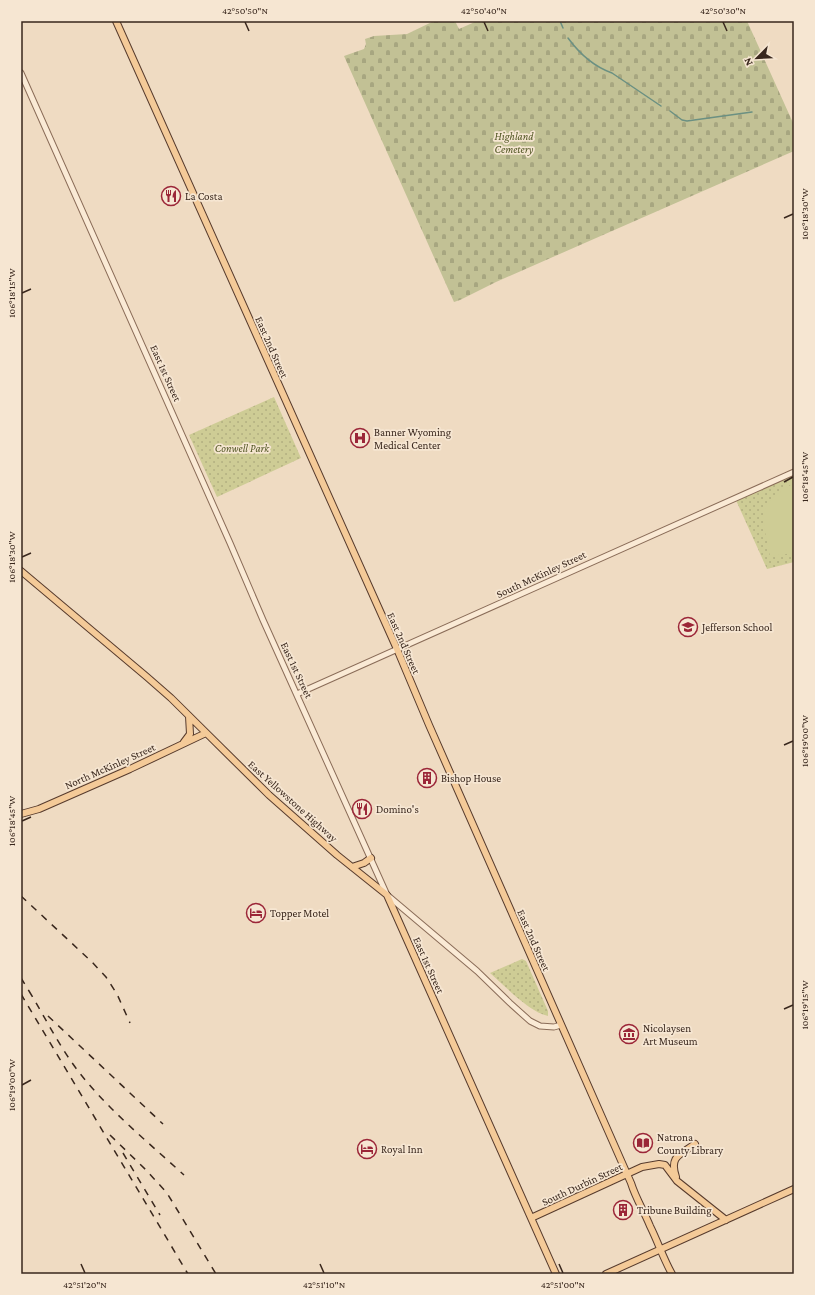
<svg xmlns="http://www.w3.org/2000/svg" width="815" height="1295" font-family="'Crimson Pro',serif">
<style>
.grass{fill:url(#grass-dots)}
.cemetery{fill:url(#cemetery-stones)}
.garden{fill:#cecc95}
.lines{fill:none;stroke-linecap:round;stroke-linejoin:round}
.stream{stroke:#6b9082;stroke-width:1.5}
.minor-casing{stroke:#8a6c58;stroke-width:7}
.major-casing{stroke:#573b2d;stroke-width:8}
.minor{stroke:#faead5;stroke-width:5}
.major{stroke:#f4ca98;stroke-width:6}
.rail{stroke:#39271d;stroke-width:1.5;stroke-dasharray:7 7;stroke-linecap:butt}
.ticks{fill:none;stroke:#39271d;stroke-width:1.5}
.labels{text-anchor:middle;stroke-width:3.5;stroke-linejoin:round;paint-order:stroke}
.park-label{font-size:11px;font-style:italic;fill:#515623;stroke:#f6e6d2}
.poi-label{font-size:11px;fill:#39271d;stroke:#f6e6d2;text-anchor:start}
.street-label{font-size:11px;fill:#39271d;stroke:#f6e6d2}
.neatline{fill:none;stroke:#39271d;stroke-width:1.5}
.ticks-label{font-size:10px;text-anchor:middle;fill:#39271d}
</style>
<defs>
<pattern id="grass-dots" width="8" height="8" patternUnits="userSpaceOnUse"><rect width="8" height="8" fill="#cecc95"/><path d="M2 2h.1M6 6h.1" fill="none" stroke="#b2af80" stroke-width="1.8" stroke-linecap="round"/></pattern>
<pattern id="cemetery-stones" width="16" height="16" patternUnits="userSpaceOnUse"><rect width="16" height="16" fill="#c2c195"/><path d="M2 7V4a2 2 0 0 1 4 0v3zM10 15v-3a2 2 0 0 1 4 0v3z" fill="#a7a680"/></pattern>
</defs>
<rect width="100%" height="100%" fill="#efdbc2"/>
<!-- grass -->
<path class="grass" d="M274 397 301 458 217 497 189 435Z
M794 472V562L767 569 735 498Z
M522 959 526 961 548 1011V1016C529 1012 505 986 490 973Z"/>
<!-- cemetery -->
<path class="cemetery" d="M434 21H455L459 29 477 21H747L794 125V151L496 282 460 300 454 302 344 56 364 49 366 44 365 39 374 36 407 34Z"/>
<!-- garden -->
<path class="garden" d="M794 483V553L770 556C768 543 760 518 766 507 770 498 786 488 794 483Z"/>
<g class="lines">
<!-- stream -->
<path class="stream" d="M560 21 563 28
M568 38C579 53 595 67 612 73L661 106
M670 111 682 120 687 121 752 112"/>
<!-- minor casing -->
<g class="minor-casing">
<path id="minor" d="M21 73 230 543 263 620 387 895 477 971 510 1003 530 1021 540 1026 554 1027 561 1025
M297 694 794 472"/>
</g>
<!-- major casing -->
<g class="major-casing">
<path id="major" d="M116 21 397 649 429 725 631 1183C636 1199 644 1211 650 1226 658 1242 663 1258 672 1274
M21 571 147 677 171 698 269 795 337 855 387 895 556 1274
M184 742 190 734 189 716
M21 814 39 809 130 769 206 733
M352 867 364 863 371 858
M676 1177C669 1156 680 1155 695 1144
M531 1218 642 1167 659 1164 665 1165 677 1181 726 1220
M606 1274 794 1189"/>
</g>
<!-- minor -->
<use href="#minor" class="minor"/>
<!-- major -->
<use href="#major" class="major"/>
<!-- rail -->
<path class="rail" d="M21 896 92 962 106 977 117 994 130 1023
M21 978 32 996
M29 991C46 1019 61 1050 82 1076 112 1113 149 1143 184 1175
M21 994 188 1274
M48 1016 163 1124
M110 1135 146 1170 167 1193 216 1274
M123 1153 160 1215"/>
</g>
<!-- ticks -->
<path class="ticks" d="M245 22 249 31M484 22 488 31M723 22 727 31M784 218 793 214M22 293 31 289M784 482 793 477M22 557 31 553M784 745 793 741M22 821 31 817M784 1009 793 1005M22 1085 31 1080M81 1264 85 1273M320 1264 324 1273M559 1264 563 1273"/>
<!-- icons -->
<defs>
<g id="restaurant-ring" transform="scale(1)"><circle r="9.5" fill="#f6e6d2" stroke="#9b2638" stroke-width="1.5"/><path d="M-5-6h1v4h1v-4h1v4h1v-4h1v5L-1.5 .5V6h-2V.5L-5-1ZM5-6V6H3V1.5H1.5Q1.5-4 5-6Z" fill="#9b2638"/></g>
<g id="hospital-ring" transform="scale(1)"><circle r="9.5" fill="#f6e6d2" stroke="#9b2638" stroke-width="1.5"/><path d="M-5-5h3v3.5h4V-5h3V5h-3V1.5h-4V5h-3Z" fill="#9b2638"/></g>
<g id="school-ring" transform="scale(1)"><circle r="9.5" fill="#f6e6d2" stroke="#9b2638" stroke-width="1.5"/><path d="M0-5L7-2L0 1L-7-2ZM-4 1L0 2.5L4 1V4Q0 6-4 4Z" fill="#9b2638"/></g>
<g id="building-ring" transform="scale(1)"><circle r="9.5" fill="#f6e6d2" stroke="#9b2638" stroke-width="1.5"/><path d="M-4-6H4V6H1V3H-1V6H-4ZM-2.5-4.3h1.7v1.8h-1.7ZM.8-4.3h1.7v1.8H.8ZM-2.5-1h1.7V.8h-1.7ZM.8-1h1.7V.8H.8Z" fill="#9b2638"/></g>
<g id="hotel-ring" transform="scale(1)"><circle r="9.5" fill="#f6e6d2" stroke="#9b2638" stroke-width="1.5"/><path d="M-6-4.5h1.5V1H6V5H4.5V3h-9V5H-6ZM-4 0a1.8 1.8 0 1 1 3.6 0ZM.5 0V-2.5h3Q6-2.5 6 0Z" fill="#9b2638"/></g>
<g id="museum-ring" transform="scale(1)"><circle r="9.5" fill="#f6e6d2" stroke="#9b2638" stroke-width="1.5"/><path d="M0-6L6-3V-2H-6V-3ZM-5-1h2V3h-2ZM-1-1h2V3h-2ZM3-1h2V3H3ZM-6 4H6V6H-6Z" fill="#9b2638"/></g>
<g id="library-ring" transform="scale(1)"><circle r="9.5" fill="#f6e6d2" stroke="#9b2638" stroke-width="1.5"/><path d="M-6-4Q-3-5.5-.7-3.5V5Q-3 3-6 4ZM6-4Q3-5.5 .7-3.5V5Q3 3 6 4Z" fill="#9b2638"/></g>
</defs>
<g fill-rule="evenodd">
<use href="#restaurant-ring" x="171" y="196"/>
<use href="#hospital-ring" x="360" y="438"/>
<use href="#school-ring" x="688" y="627"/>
<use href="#building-ring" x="427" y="778"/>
<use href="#restaurant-ring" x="362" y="809"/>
<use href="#hotel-ring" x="256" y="913"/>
<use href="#museum-ring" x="629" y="1034"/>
<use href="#library-ring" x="643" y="1143"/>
<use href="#hotel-ring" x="367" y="1149"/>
<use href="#building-ring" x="623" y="1210"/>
</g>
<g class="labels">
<!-- park labels -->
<g class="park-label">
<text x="514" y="140">Highland<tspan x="514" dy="13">Cemetery</tspan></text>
<text x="242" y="452">Conwell Park</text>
</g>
<!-- poi labels -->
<g class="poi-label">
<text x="185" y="200">La Costa</text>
<text x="374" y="436">Banner Wyoming<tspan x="374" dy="13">Medical Center</tspan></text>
<text x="702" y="631">Jefferson School</text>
<text x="441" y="782">Bishop House</text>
<text x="376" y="813">Domino's</text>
<text x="270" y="917">Topper Motel</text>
<text x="643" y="1032">Nicolaysen<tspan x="643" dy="13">Art Museum</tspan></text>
<text x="657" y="1141">Natrona<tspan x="657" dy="13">County Library</tspan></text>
<text x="381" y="1153">Royal Inn</text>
<text x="637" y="1214">Tribune Building</text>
</g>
<!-- street labels -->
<g class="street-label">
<text transform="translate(272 347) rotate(66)" y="4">East 2nd Street</text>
<text transform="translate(166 373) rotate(66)" y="4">East 1st Street</text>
<text transform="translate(541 574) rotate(-25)" y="4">South McKinley Street</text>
<text transform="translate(404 643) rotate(66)" y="4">East 2nd Street</text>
<text transform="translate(297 670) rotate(65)" y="4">East 1st Street</text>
<text transform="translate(110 766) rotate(-24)" y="4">North McKinley Street</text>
<text transform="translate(293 801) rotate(42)" y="4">East Yellowstone Highway</text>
<text transform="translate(534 940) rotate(66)" y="4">East 2nd Street</text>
<text transform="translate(429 965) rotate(66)" y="4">East 1st Street</text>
<text transform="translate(582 1184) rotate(-25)" y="4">South Durbin Street</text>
</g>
</g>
<!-- border -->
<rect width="815" height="1295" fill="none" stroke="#f6e6d2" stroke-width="44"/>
<!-- north arrow -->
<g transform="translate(757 58) rotate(246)" stroke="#f6e6d2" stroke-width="3" paint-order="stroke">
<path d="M0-3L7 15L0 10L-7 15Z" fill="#39271d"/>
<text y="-6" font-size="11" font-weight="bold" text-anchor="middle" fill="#39271d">N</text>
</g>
<rect x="22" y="22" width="771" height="1251" class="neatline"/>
<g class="ticks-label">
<text x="245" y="14">42°50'50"N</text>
<text x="484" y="14">42°50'40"N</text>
<text x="723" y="14">42°50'30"N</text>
<text transform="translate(804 214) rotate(-90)" y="4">106°18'30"W</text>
<text transform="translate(11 293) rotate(-90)" y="4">106°18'15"W</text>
<text transform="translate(804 477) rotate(-90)" y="4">106°18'45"W</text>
<text transform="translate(11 557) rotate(-90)" y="4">106°18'30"W</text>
<text transform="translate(804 741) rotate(-90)" y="4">106°19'00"W</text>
<text transform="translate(11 821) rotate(-90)" y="4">106°18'45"W</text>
<text transform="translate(804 1005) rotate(-90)" y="4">106°19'15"W</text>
<text transform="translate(11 1085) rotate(-90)" y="4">106°19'00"W</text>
<text x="85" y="1288">42°51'20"N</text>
<text x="324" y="1288">42°51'10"N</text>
<text x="563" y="1288">42°51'00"N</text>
</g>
</svg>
